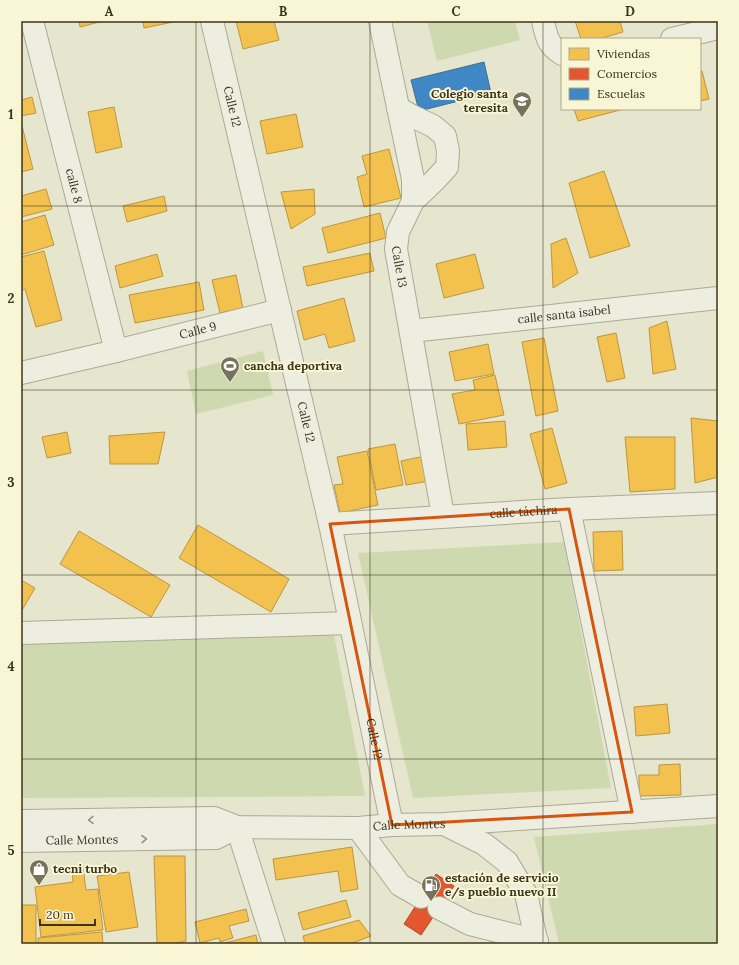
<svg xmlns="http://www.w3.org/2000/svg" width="739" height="965" font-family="Lora,serif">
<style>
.green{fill:#cfd9b0}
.homes{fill:#f2c14e;stroke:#bb9740}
.shops{fill:#e4572e;stroke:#b24c29}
.schools{fill:#3f88c5;stroke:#3e6f93}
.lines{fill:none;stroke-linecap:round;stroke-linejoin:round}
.minor-casing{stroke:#aca997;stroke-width:24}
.minor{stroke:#eeeee0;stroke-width:22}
.oneway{stroke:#95917f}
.marked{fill:none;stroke:#d7550e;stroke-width:3;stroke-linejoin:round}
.grid{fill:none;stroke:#3c341e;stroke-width:1;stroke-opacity:0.55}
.labels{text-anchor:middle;stroke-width:4;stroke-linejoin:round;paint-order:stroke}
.poi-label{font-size:12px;font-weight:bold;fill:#3c341e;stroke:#f8f6d4;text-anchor:start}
.street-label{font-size:12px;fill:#3c341e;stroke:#f8f6d4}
.neatline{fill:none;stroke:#3c341e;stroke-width:1.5}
.grid-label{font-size:13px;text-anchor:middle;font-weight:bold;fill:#3c341e}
</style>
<rect width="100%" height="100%" fill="#e6e5ce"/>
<!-- green -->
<path class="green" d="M427 21H515L520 40 437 61Z
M263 351 273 395 196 414 187 371Z
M564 542 611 788 413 798 358 553Z
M334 635 365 796 21 798V643Z
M718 824V944H559L534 837Z"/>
<!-- homes -->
<path class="homes" d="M79 21H103L80 27Z
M143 21H178L144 28Z
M236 21H274L279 40 243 49Z
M575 21H620L623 32 599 39H581Z
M700 71H702L709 99 700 101Z
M32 97 36 113 21 116V100Z
M114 107 122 147 96 153 88 112Z
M574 109H624L578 121Z
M296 114 303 147 267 154 260 121Z
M21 122 33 169 21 172Z
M389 149 401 198 364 207 357 177 367 174 362 156Z
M604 171 630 246 590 258 569 183Z
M46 189 52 209 21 217V196Z
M314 189 315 214 291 229 281 192Z
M164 196 167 211 127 222 123 206Z
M380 213 386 238 328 253 322 228Z
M45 215 54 245 21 255V222Z
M566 238 578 273 553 288 551 244Z
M44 251 62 320 36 327 25 289 21 291V257Z
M370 253 374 271 307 286 303 267Z
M157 254 163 276 120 288 115 266Z
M475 254 484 288 444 298 436 264Z
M236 275 243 308 220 313 212 280Z
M199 282 204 310 135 323 129 295Z
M344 298 355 341 329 348 325 334 304 340 297 311Z
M667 321 676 369 653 374 649 328Z
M616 333 625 378 607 382 597 337Z
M544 338 558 411 536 416 522 342Z
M488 344 494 374 455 381 449 352Z
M495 375 504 415 459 424 452 394 475 390 473 380Z
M691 418 718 421V477L695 483Z
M505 421 507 447 468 450 466 424Z
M552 428 567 483 545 489 530 434Z
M67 432 71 453 47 458 42 437Z
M165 432 158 464H110L109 436Z
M625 437H675V489L630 492Z
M395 444 403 485 376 490 368 449Z
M367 451 378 505 340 513 334 485 343 484 337 457Z
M430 455 435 480 406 485 401 461Z
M198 525 289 579 271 612 179 558Z
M79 531 170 585 151 617 60 564Z
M622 531 623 570 594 571 593 532Z
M21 580 35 588 21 612Z
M667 704 670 733 636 736 634 707Z
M680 764 681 795 639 796V775H659V765Z
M352 847 358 889 341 892 338 871 276 880 273 859Z
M154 856H185L186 941 172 944H157Z
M83 867 86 890 98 889 103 930 41 937 35 887 73 882 72 868Z
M129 872 138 927 106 932 97 876Z
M346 900 351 917 303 930 298 913Z
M21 905H36V944H21Z
M246 909 249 921 229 926 233 938 220 942 219 938 200 943 195 922Z
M359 920 371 936 350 944H305L303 936Z
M102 932 103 944H38V938Z
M256 935 258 944H221Z"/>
<!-- shops -->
<path class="shops" d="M436 874 454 886 421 935 404 924Z"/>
<!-- schools -->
<path class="schools" d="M484 62 491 93 419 111 411 80Z"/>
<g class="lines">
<!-- minor casing -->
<g class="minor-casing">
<g id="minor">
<path id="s1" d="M32 21 116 351"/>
<path id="s2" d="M212 21 330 524 392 825"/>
<path id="s3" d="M380 21 413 179V201L398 232 396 249 443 516"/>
<path d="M543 21C547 38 547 44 562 54"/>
<path d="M672 39 718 28"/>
<path d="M398 108 414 117 433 126 445 136 448 151 447 167 434 181 413 201"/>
<path id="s4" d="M411 331 718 298"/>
<path id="s5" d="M21 373 116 351 280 310"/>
<path d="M569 509 632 812"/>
<path id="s6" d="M330 524 569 509 718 503"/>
<path d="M21 633 350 623"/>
<path id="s7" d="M21 821 214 818 237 827 358 828 392 825 444 824 718 806"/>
<path d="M446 825 484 844 507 862 526 894 537 944"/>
<path d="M237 827 274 944"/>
<path d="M358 828 400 885 421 897"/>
<path id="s8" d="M21 841 216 838 237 827"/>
<path d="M439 908 470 924 537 941"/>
</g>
</g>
<!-- minor -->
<use href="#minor" class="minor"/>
</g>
<!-- one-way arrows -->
<defs><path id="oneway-chevron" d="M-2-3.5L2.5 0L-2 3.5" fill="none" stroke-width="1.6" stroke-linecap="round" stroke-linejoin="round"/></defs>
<g class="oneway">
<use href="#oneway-chevron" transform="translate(91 820) rotate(179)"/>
<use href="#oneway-chevron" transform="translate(144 839) rotate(-1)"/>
</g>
<!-- marked area -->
<path class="marked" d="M569 509 632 812 392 825 330 524Z"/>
<!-- grid -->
<path class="grid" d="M196 21V944M370 21V944M543 21V944M21 206H718M21 390H718M21 575H718M21 759H718"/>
<!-- icons -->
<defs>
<g id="school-pin" transform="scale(1)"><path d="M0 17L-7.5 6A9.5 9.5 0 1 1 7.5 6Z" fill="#78725c" stroke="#f8f6d4"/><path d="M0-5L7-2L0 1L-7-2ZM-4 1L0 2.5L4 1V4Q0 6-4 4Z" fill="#fff"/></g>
<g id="stadium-pin" transform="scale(1)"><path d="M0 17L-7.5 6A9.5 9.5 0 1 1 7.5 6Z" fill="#78725c" stroke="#f8f6d4"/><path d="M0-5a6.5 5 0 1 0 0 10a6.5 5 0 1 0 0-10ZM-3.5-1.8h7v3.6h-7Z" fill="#fff"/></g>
<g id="shop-pin" transform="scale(1)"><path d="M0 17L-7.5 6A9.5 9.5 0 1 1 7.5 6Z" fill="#78725c" stroke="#f8f6d4"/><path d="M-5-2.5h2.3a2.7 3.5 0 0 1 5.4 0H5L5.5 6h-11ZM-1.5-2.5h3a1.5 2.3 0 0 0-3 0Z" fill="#fff"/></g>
<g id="fuel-pin" transform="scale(1)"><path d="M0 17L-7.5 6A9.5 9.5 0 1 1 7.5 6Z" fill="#78725c" stroke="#f8f6d4"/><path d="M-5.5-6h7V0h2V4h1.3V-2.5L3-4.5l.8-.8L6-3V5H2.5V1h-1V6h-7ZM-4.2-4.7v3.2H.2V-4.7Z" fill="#fff"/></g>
</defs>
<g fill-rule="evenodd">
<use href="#school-pin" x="522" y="101"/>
<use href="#stadium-pin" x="230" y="366"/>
<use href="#shop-pin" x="39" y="869"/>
<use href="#fuel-pin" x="431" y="885"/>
</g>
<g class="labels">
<!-- poi labels -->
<g class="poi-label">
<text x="508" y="98" text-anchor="end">Colegio santa<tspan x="508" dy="14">teresita</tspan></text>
<text x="244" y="370">cancha deportiva</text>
<text x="53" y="873">tecni turbo</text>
<text x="445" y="882">estación de servicio<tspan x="445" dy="14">e/s pueblo nuevo II</tspan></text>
</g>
<!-- street labels -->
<g class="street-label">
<text dy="4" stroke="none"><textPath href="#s2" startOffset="88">Calle 12</textPath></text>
<text dy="4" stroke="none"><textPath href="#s1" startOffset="170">calle 8</textPath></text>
<text dy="4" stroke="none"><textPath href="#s3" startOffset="253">Calle 13</textPath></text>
<text dy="4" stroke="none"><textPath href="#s4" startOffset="154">calle santa isabel</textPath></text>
<text dy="4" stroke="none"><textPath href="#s5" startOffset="182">Calle 9</textPath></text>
<text dy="4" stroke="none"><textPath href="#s2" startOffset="412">Calle 12</textPath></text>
<text dy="4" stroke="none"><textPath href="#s6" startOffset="194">calle táchira</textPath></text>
<text dy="4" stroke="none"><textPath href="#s2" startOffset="736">Calle 12</textPath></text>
<text dy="4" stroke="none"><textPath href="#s7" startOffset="390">Calle Montes</textPath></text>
<text dy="4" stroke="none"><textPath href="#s8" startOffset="61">Calle Montes</textPath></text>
</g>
</g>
<!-- border -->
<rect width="739" height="965" fill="none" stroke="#f8f6d4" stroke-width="44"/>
<!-- legend -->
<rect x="561" y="38" width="140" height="72" fill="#f8f6d4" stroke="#ada88b"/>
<rect x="569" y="48" width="20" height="12" fill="#f2c14e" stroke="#ada88b"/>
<text x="597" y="58" font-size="12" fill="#3c341e">Viviendas</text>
<rect x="569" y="68" width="20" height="12" fill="#e4572e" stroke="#ada88b"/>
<text x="597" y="78" font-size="12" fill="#3c341e">Comercios</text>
<rect x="569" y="88" width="20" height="12" fill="#3f88c5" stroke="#ada88b"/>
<text x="597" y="98" font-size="12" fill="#3c341e">Escuelas</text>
<!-- scale -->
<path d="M40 919v6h55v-6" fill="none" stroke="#3c341e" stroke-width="2"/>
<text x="46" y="919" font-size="12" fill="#3c341e" stroke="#f8f6d4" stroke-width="3" paint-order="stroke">20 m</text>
<rect x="22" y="22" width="695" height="921" class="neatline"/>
<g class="grid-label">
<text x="109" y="16">A</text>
<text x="283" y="16">B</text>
<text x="456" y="16">C</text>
<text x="630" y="16">D</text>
<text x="11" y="119">1</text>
<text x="11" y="303">2</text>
<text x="11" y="487">3</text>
<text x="11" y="671">4</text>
<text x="11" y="855">5</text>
</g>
</svg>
